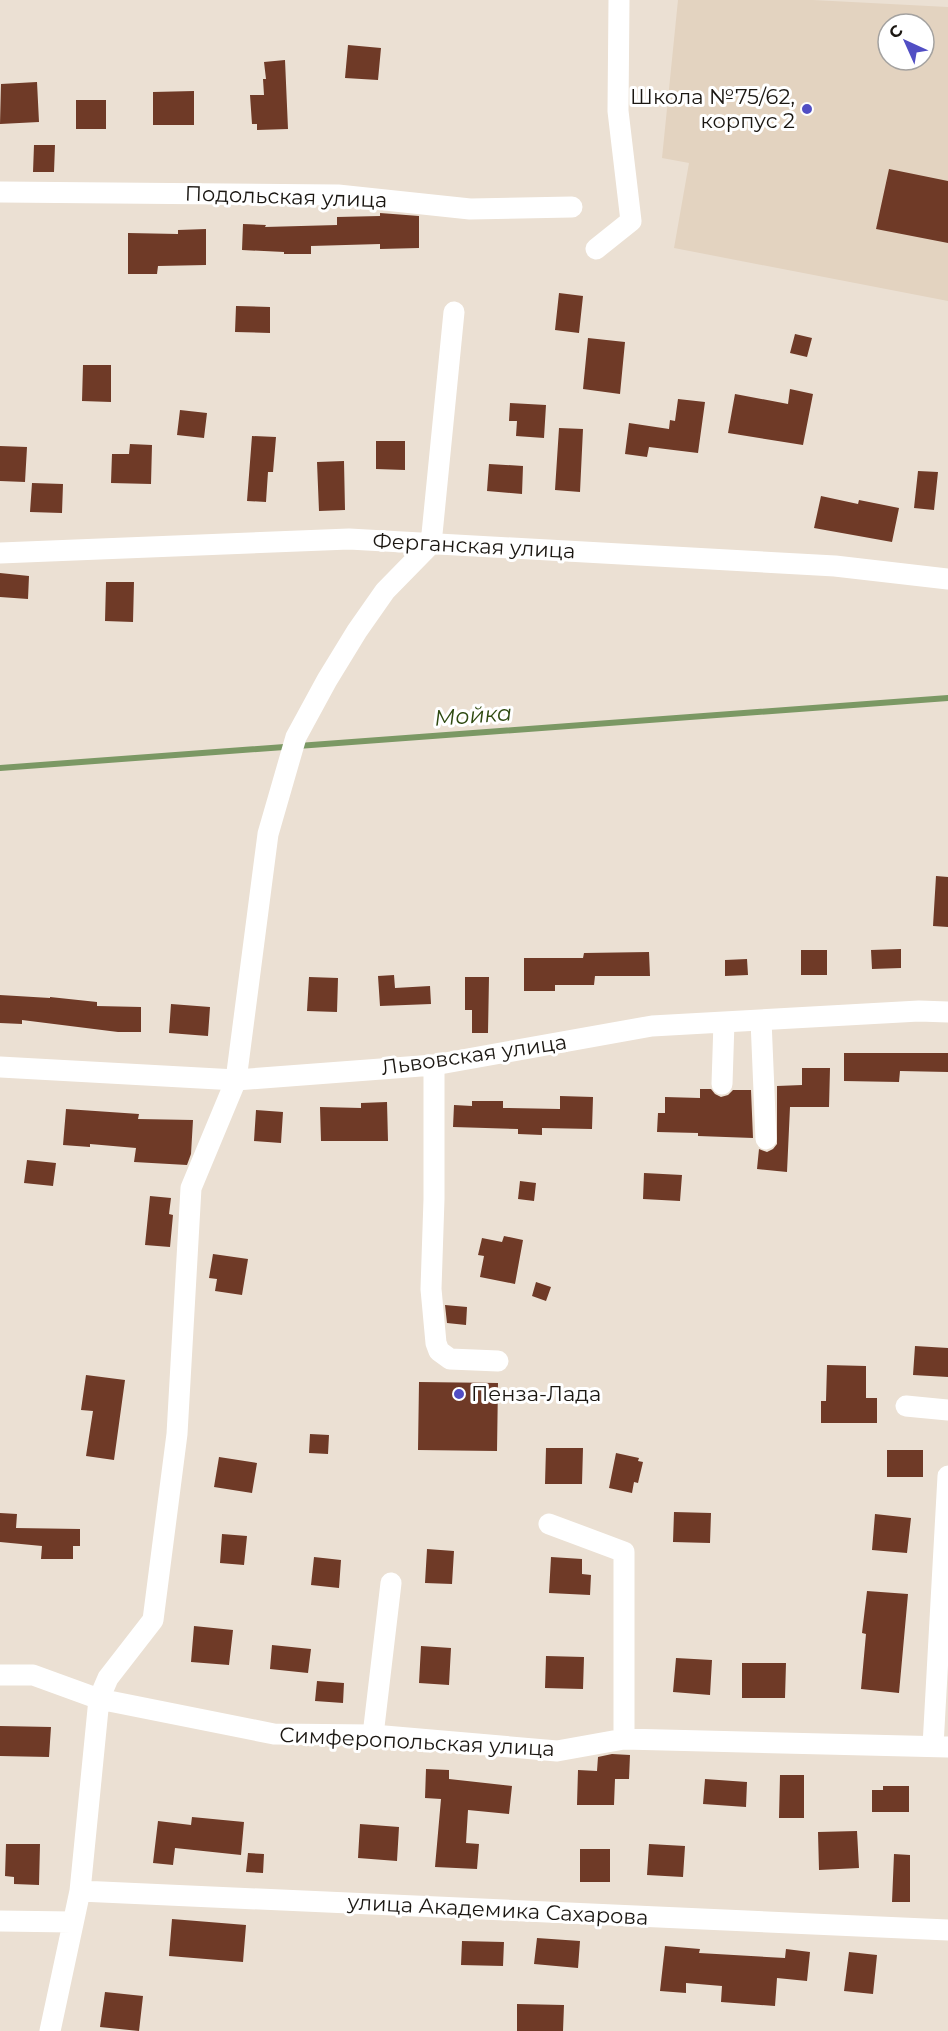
<svg xmlns="http://www.w3.org/2000/svg" width="948" height="2031" font-family="Montserrat,sans-serif">
<style>
.built{fill:#e3d3c0;fill-rule:evenodd}
.lines{fill:none;stroke-linecap:round;stroke-linejoin:round}
.stream{stroke:#7b9864;stroke-width:6}
.building{fill:#6f3a27}
.minor{stroke:#fff;stroke-width:21}
.poi-dot{fill:#514ec4;stroke:#fff;stroke-width:2}
.labels{text-anchor:middle;stroke-width:6;stroke-linejoin:round;paint-order:stroke}
.poi-label{font-size:21px;fill:#1b1712;stroke:#fff;text-anchor:end}
.street-label{font-size:21px;fill:#1b1712;stroke:#fff}
.water-label{font-size:22px;font-style:italic;fill:#2f4a11;stroke:#fff}
</style>
<rect width="100%" height="100%" fill="#ebe0d3"/>
<!-- built -->
<path class="built" d="M678 0H813L948 7V301L674 248 689 163 662 158ZM888 24H924V60H888Z"/>
<g class="lines">
<!-- stream -->
<path class="stream" d="M0 768 948 698"/>
</g>
<!-- building -->
<path class="building" d="M348 45 381 48 378 80 345 78Z
M285 60 288 129 257 130V124H252L250 95H264L263 79H266L264 62Z
M37 82 39 122 0 124 1 84Z
M194 91V125H153V92Z
M76 100H106V129H76Z
M34 145H55L54 172H33Z
M889 169 948 181V243L876 229Z
M380 213 419 216V248L380 249V244L311 246V254H284V252L242 250 243 224 266 225 265 227 337 225V217L380 216Z
M206 229V265L158 266 157 274H128V233L178 234V230Z
M559 293 583 296 579 333 555 330Z
M236 306 270 307V333L235 332Z
M795 334 812 338 807 357 790 353Z
M588 338 625 342 620 394 583 389Z
M83 365H111V402L82 401Z
M790 389 813 394 803 445 728 433 735 394 788 404Z
M678 399 705 402 698 453 649 447 647 457 625 454 629 423 669 429 670 420 675 421Z
M510 403 546 405 544 438 516 436 517 421H509Z
M180 410 207 413 204 438 177 435Z
M559 428 583 429 580 492 555 490Z
M252 436 276 437 273 472H268L266 502 247 501Z
M376 441H405V470L376 469Z
M130 444 152 445 151 484 111 483 112 454H129Z
M0 446 27 447 25 482 0 481Z
M344 461 345 510 319 511 317 462Z
M489 464 523 466 522 494 487 491Z
M918 471 938 472 934 510 914 508Z
M32 483 63 484 62 513 30 512Z
M821 496 858 504 859 500 899 508 892 542 814 528Z
M0 573 29 576 28 599 0 597Z
M106 582H134L133 622 105 621Z
M936 876 948 877V927L933 926Z
M901 949V968L872 969 871 950Z
M801 950H827V975H801Z
M649 952 650 976H595L594 985H555V991H524V958H583L584 953Z
M747 959 748 975 725 976V960Z
M394 975 395 988 430 986 431 1004 380 1006 378 976Z
M309 977 338 978 337 1012 307 1011Z
M465 977H489L488 1033H472V1010H465Z
M0 995 50 998V997L97 1002V1006L141 1007V1032H118L22 1020V1024L0 1023Z
M171 1004 210 1007 208 1036 169 1033Z
M844 1053H948V1072L900 1071 899 1082 844 1081Z
M802 1068H830L829 1107H790L787 1172 757 1169 759 1149 767 1152 773 1149 777 1144V1086L802 1085Z
M700 1089H711L715 1094 721 1097 728 1095 733 1090H751L753 1138 698 1136V1133L657 1132 658 1113H665V1097L700 1098Z
M560 1096 593 1097 592 1129 542 1128V1135L518 1134V1129L453 1127 454 1105 472 1106V1101H503V1108L560 1109Z
M387 1102 388 1141H321L320 1107 361 1108V1103Z
M66 1109 139 1114 138 1119 193 1120 191 1154 187 1165 134 1162 136 1148 90 1144V1147L63 1145Z
M256 1110 283 1112 281 1143 254 1141Z
M27 1160 56 1163 53 1186 24 1183Z
M644 1173 682 1175 680 1201 643 1199Z
M520 1181 536 1183 534 1201 518 1199Z
M150 1196 171 1198 169 1214 173 1215 170 1247 145 1245Z
M504 1236 523 1240 515 1284 480 1277 484 1256 478 1255 482 1238 502 1242Z
M213 1254 248 1259 242 1295 215 1291 217 1279 209 1278Z
M536 1282 551 1287 546 1301 532 1296Z
M445 1305 467 1307 466 1325 447 1323Z
M915 1346 948 1348V1377L913 1375Z
M827 1365 866 1366V1398H877V1423H821V1401H826Z
M86 1375 125 1380 114 1460 86 1456 93 1411 81 1410Z
M419 1382 498 1383 497 1451 418 1450Z
M310 1434 329 1435 328 1454 309 1453Z
M546 1448H583L582 1484H545Z
M887 1450H923V1477H887Z
M616 1453 639 1458 638 1461 643 1462 638 1483 634 1482 632 1493 609 1488Z
M219 1457 257 1463 252 1493 214 1487Z
M674 1512 711 1513 710 1543 673 1542Z
M0 1513 17 1514 16 1528 80 1529V1546H73V1559H41L42 1546 0 1542Z
M875 1514 911 1518 907 1553 872 1550Z
M222 1534 247 1536 244 1565 220 1563Z
M427 1549 454 1551 452 1584 425 1583Z
M314 1557 341 1560 339 1588 311 1585Z
M551 1557 582 1559V1574L591 1575 590 1595 549 1593Z
M867 1591 908 1594 899 1693 861 1689 866 1634 862 1633Z
M194 1626 233 1630 229 1665 191 1662Z
M272 1645 311 1649 308 1673 270 1669Z
M421 1646 451 1648 449 1685 419 1683Z
M546 1656 584 1657 583 1689 545 1688Z
M676 1658 712 1660 710 1695 673 1692Z
M742 1663H786L785 1698H742Z
M317 1681 344 1683 343 1703 315 1701Z
M0 1726 51 1727 49 1757 0 1756Z
M612 1754 630 1755 629 1779H615L614 1805H577L578 1770 597 1771 598 1757Z
M426 1769 449 1770V1779L512 1786 509 1814 468 1810 466 1843 479 1844 477 1869 435 1867 441 1799 425 1798Z
M780 1775H804V1818H779Z
M705 1779 747 1782 746 1807 703 1804Z
M883 1786H909V1812H872V1790H883Z
M192 1817 244 1822 241 1855 175 1848 173 1865 153 1863 158 1821 191 1825Z
M360 1824 399 1827 397 1861 358 1858Z
M857 1831 859 1868 819 1870 818 1832Z
M6 1844H40L39 1885 14 1884V1877L5 1876Z
M649 1844 685 1846 683 1877 647 1875Z
M580 1849H610V1882H580Z
M248 1853 264 1854 263 1873 246 1872Z
M894 1854 910 1855V1902H892Z
M172 1919 246 1925 243 1962 169 1956Z
M537 1938 580 1941 578 1968 534 1964Z
M462 1941 504 1942 503 1966 461 1965Z
M665 1946 700 1949 699 1953 785 1958 786 1949 810 1952 807 1981 777 1978 775 2006 721 2002 722 1986 686 1983V1993L660 1991Z
M849 1952 877 1955 873 1994 844 1991Z
M105 1992 143 1996 139 2031 100 2027Z
M517 2004 564 2005 563 2031H517Z"/>
<g class="lines">
<!-- minor -->
<path class="minor" d="M0 192 338 195 470 209 572 207
M596 249 631 221 618 111 619 0
M0 553 349 539 835 566 948 579
M761 1020 766 1139
M434 1065V1199L431 1289 436 1343 439 1351 450 1359 498 1361
M0 1067 236 1080 434 1065 652 1026 919 1011 948 1012
M722 1084 724 1022
M906 1406 948 1410
M549 1524 624 1552V1739
M0 1675H33L99 1699 274 1734 373 1735 557 1751 624 1739 948 1747
M373 1735 391 1583
M933 1746 948 1476
M80 1891 948 1930
M0 1921 72 1922
M50 2031 80 1891 99 1699 108 1678 153 1620 177 1434 191 1188 236 1080 268 834 296 737 327 680 357 631 385 591 431 544 454 312"/>
</g>
<!-- markers -->
<g class="poi-dot">
<circle cx="807" cy="109" r="6"/>
<circle cx="459" cy="1394" r="6"/>
</g>
<g class="labels">
<!-- poi labels -->
<g class="poi-label">
<text x="795" y="104">Школа №75/62,<tspan x="795" dy="24">корпус 2</tspan></text>
<text x="471" y="1401" text-anchor="start">Пенза-Лада</text>
</g>
<!-- street labels -->
<g class="street-label">
<text transform="translate(286 197) rotate(2)" y="7">Подольская улица</text>
<text transform="translate(474 546) rotate(3)" y="7">Ферганская улица</text>
<text transform="translate(474 1055) rotate(-8)" y="7">Львовская улица</text>
<text transform="translate(417 1742) rotate(3)" y="7">Симферопольская улица</text>
<text transform="translate(498 1910) rotate(3)" y="7">улица Академика Сахарова</text>
</g>
<!-- water labels -->
<g class="water-label">
<text transform="translate(473 715) rotate(-4)" y="8">Мойка</text>
</g>
</g>
<!-- north arrow -->
<g transform="translate(906 42) rotate(315)"><circle r="28" fill="#ffffff" stroke="#a4a2a0" stroke-width="1.5"/>
<path d="M0-4.5L10 22L0 15L-10 22Z" fill="#514ec4"/>
<text y="-9" font-size="16" font-weight="bold" text-anchor="middle" fill="#1b1712">С</text>
</g>
</svg>
